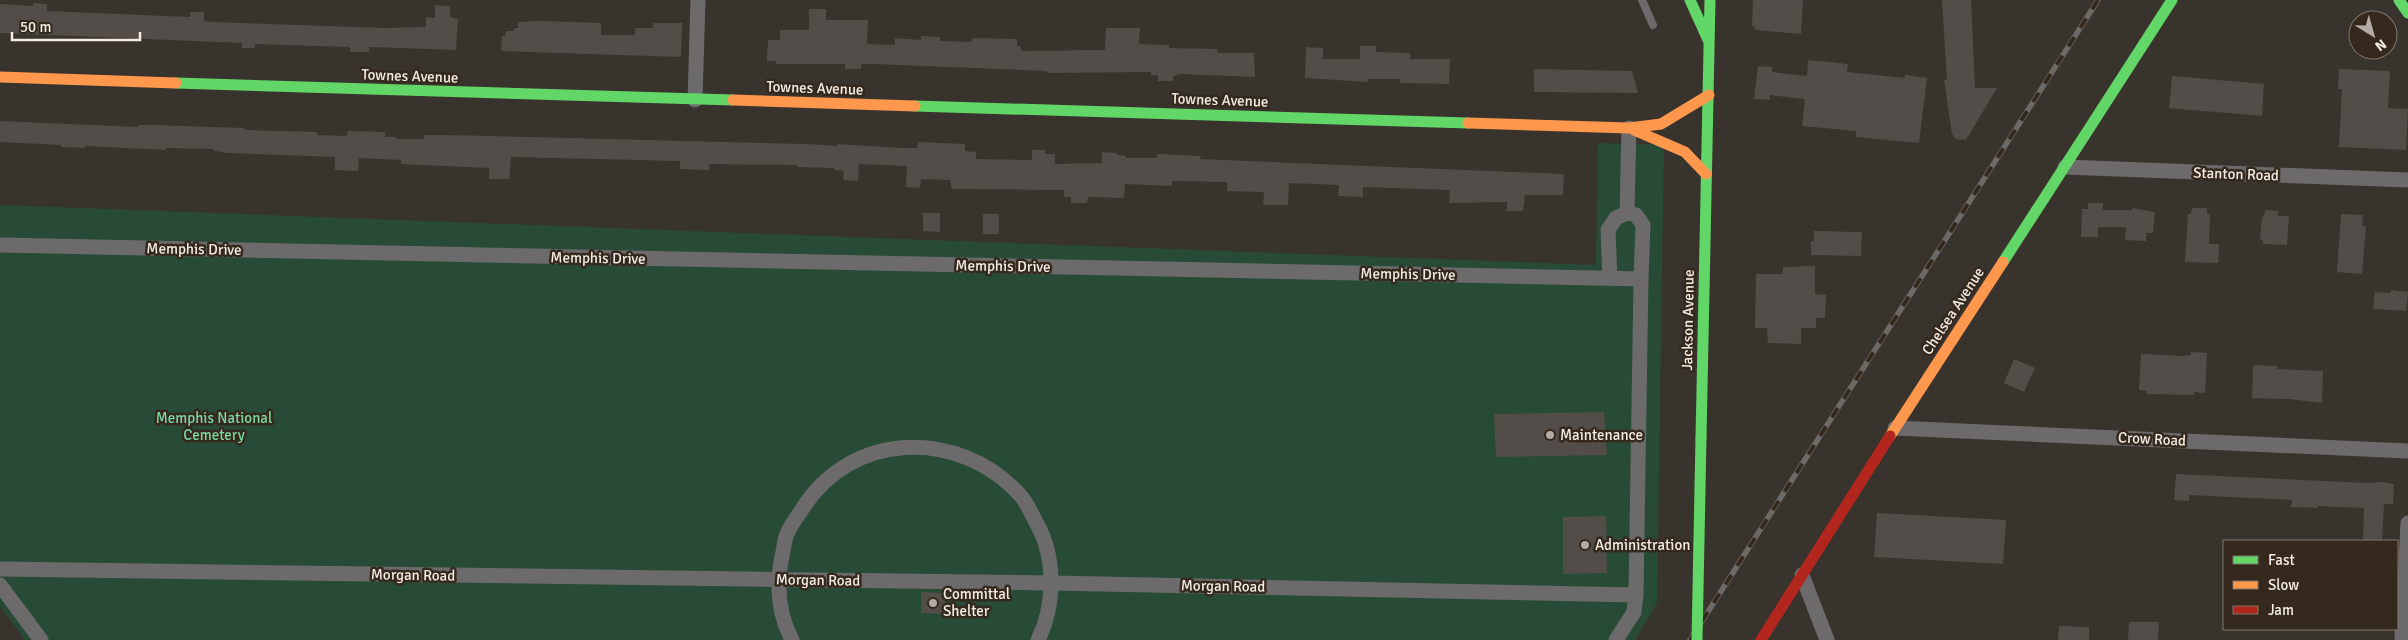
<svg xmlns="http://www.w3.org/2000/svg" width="2408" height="640" font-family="Signika,sans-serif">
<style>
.green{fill:#274b37}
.building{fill:#524d48}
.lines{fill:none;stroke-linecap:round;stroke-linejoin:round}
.lane{stroke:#6c6a6a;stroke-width:8}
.street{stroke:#6c6a6a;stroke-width:15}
.fast{stroke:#63d668;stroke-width:11}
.slow{stroke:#ff974d;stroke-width:11}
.jam{stroke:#b3261e;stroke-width:11}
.rail-casing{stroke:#6c6966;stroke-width:5.5}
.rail{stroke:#35281d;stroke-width:4;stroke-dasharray:11;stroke-linecap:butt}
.fast-bridge{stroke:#63d668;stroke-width:11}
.poi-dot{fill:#b3aba4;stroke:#35281d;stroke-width:2}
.labels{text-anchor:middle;stroke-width:5;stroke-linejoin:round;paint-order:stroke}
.street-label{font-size:15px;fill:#f4ece4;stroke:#35281d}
.park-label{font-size:15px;fill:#79d7a3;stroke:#35281d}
.poi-label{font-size:15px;fill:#f4ece4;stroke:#35281d;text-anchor:start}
</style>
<rect width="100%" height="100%" fill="#39332d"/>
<!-- green -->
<path class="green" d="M1598 143 1664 145 1657 603 1635 640H25L0 606V205L1596 265Z"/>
<!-- building -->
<path class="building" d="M1753 0H1803L1801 34 1755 30V27L1752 26Z
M1942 0H1971L1975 88H1997L1966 140 1956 139 1952 134 1944 80H1947Z
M33 3 47 4V11L190 17V12H204V21L213 22 386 28 426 27V17L435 18V5L450 6V17L458 19 456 50 371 47H369V52H350V47L255 44V48H242V43L0 33V4L33 6Z
M809 9H826V20H868L867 44 895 45V38L921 40V36L940 37V41L971 42 973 38 1017 39V46H1020L1021 51 1105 50 1106 28H1140L1139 44 1169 45V48L1217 49V53H1254L1255 77 1181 74 1173 76V81H1158V75H1151V72L1047 73V71L875 64H861V69H845V64H776V61H767L768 40H780V30H809Z
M541 21 601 23V35H635V28H653V23H682L681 57 501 51 502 36H505L506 31H514V28H518V22Z
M1360 46H1376V52L1410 53V59H1450L1449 84 1400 83V79H1368V82L1352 81 1305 78 1306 47 1323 48V59H1360Z
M1808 60 1848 64 1847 72 1905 78V75L1927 78 1919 143 1856 137V131L1802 126 1805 99 1770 95V100L1754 99 1758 66 1772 67V72L1807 76Z
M1534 69 1632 71 1638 93 1534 92Z
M2339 69 2390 71 2388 108 2408 109 2406 150 2339 147 2342 89H2338Z
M2172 76 2264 84 2262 116 2169 108Z
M0 121 138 127V125H154L244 128V130L317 132V135L347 136 348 131 385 132V137H396V139H424V135H445L807 144 837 146V144L902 148H917L918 142 965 144V151L976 152V159L1032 160V150H1045V154H1055V164L1102 163V152L1117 153V155L1126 156V158H1157V154L1201 156 1200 159 1564 174 1563 195H1525L1523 211H1507V202L1449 203 1450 190 1363 187V197L1338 196 1339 185 1289 183 1288 205H1263L1264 192 1227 191V182L1172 181V186L1125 184 1124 198 1088 197 1087 203H1071V197H1064V190L952 189 950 180 921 179 920 188 906 187 907 166 859 164 858 181 843 180 844 171 834 170V168L797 167V165L709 164V170L680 169V161L511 157 509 179H489V168L401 164V160L359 158 358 171 335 170V157L228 153 214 151V149L166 148V150L85 146V148L61 147V145L0 142Z
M2088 203H2103V210H2132V208L2155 212 2153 233H2146V241L2125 240 2126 227H2098V237H2081L2082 209H2088Z
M2192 208H2207V214H2210L2209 244H2219L2218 263 2185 262 2188 214H2191Z
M2265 210 2278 211V216H2289L2287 245 2263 244V240H2260L2262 216 2264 217Z
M923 213H940V232L923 231Z
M983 214H999V234H983Z
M2341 214 2363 215 2362 226H2366L2362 274 2337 272Z
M1814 231 1862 232 1861 256 1811 255V241H1814Z
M1815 266V294L1826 295 1825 318H1816V328H1801V344L1768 343 1767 328H1755L1756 274H1783V267Z
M2391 290 2408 292 2406 311 2373 309 2375 292 2391 293Z
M2191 352 2207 353 2205 393 2194 392V395L2147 394V391L2139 390 2141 354 2181 356 2191 355Z
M2014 359 2035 368 2024 392 2004 383Z
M2253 365 2277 366V369L2323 371 2322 403 2290 399 2252 398Z
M1604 412 1607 455 1496 457 1494 414Z
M2176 474 2368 483 2383 482 2394 484 2393 504H2384L2382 541 2363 540 2364 508 2318 506V508L2291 507 2292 500 2189 495V501L2174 500Z
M1877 513 2006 520 2003 564 1874 557Z
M1606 516 1607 573 1563 574V517Z
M921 592 945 593V614L921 613Z
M2129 622H2159L2158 640H2128Z
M2059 626 2089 627V640H2058Z"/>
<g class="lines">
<!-- lane -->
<path class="lane" d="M1642 0 1653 25"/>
<!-- street -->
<path class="street" d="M695 100 698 0
M2065 167 2408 180
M1627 213 1629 128
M0 245 1641 279 1636 595 1634 612 1616 640
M1610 279 1608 230 1616 218 1627 213 1636 215 1643 225 1641 279
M1895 428 2408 451
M0 569 1052 583 1636 595
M1802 575 1827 640
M0 585 41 640
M792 640C778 613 776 585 782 556 784 549 784 541 787 534 790 526 796 518 801 511 849 431 958 427 1020 495 1027 502 1032 515 1037 524 1056 558 1055 606 1038 640
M2402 640 2408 523"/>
<!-- fast -->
<path class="fast" d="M1690 0 1709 42
M2399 0 2408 13
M176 83 733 100
M915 106 1468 123
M2003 262 2172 0
M1701 438 1710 0"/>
<!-- slow -->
<path class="slow" d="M0 77 176 83
M733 100 915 106
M1468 123 1629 128 1661 124 1709 95
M1634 130 1685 152 1706 174
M1890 436 2003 262"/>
<!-- jam -->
<path class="jam" d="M1761 640 1890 436"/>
<!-- rail casing -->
<g class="rail-casing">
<path id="rail" d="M1690 640 2098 0"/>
</g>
<!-- rail -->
<use href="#rail" class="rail"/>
<!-- fast-bridge -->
<path class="fast-bridge" d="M1697 640 1701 438"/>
</g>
<!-- markers -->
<g class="poi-dot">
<circle cx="1550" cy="435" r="5"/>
<circle cx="1585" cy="545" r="5"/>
<circle cx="933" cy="603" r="5"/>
</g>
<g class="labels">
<!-- street labels -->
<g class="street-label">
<text transform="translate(410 76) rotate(2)" y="5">Townes Avenue</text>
<text transform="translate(815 88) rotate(2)" y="5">Townes Avenue</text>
<text transform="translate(1220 100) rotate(2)" y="5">Townes Avenue</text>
<text transform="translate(2236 174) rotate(2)" y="5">Stanton Road</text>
<text transform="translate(194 249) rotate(1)" y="5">Memphis Drive</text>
<text transform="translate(598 258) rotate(1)" y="5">Memphis Drive</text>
<text transform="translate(1003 266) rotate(1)" y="5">Memphis Drive</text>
<text transform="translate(1408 274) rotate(1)" y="5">Memphis Drive</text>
<text transform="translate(1953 311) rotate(-57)" y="5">Chelsea Avenue</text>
<text transform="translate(1688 320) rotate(-89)" y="5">Jackson Avenue</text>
<text transform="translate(2152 439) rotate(3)" y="5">Crow Road</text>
<text transform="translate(413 575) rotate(1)" y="5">Morgan Road</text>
<text transform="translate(818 580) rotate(1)" y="5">Morgan Road</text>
<text transform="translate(1223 586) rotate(1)" y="5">Morgan Road</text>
</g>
<!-- park labels -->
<g class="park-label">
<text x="214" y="423">Memphis National<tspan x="214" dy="17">Cemetery</tspan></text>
</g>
<!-- poi labels -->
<g class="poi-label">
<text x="1560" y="440">Maintenance</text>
<text x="1595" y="550">Administration</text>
<text x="943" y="599">Committal<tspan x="943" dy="17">Shelter</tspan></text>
</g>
</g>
<!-- legend -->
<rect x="2223" y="540" width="175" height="90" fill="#35281d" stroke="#81766d"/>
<rect x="2233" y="556" width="25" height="8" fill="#63d668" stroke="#81766d"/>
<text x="2268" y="565" font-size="15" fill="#f4ece4">Fast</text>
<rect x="2233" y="581" width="25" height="8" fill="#ff974d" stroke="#81766d"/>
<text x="2268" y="590" font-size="15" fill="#f4ece4">Slow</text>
<rect x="2233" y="606" width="25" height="8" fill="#b3261e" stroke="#81766d"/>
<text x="2268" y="615" font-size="15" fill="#f4ece4">Jam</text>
<!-- north arrow -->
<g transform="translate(2373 35) rotate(143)"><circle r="24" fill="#35281d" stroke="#81766d"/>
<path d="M0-4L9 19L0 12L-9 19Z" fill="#b3aba4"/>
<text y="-8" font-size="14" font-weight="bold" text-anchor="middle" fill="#f4ece4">N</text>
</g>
<!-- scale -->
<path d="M12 32v8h128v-8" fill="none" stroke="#f4ece4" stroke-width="2.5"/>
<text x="20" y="32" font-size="15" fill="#f4ece4" stroke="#35281d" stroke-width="4" paint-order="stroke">50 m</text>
</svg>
